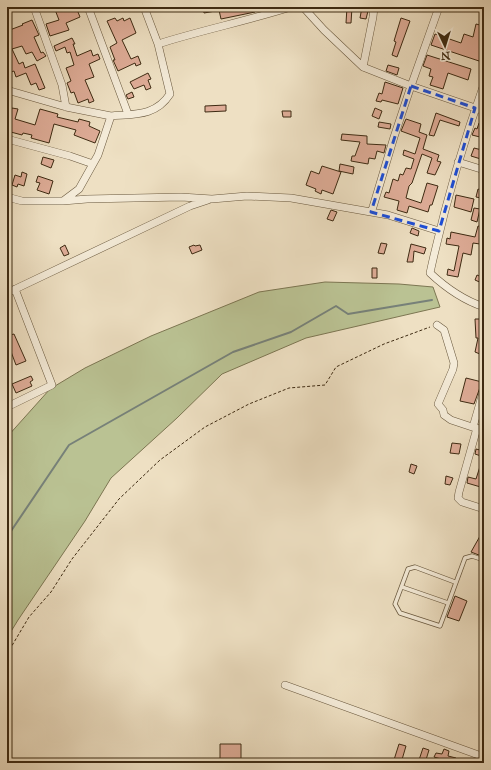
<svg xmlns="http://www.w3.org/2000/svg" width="491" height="770" font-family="'IM FELL Great Primer',serif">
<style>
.green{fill:#bac293;stroke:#7c7652}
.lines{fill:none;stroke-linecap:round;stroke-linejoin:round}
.stream{stroke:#778179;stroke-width:2}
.building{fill:#deac97;stroke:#3d2a12}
.service-casing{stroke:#69583e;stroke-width:5}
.minor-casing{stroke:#69583e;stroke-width:8}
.path{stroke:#3d2a12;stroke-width:1;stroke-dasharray:3 2;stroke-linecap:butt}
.service{stroke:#f4ebd8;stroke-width:3.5}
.minor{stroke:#f4ebd8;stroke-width:7}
.marked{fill:none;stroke:#1d4ed8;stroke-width:3;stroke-dasharray:8 5;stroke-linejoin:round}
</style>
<rect width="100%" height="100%" fill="#eee0c3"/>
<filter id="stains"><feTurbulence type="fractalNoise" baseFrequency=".005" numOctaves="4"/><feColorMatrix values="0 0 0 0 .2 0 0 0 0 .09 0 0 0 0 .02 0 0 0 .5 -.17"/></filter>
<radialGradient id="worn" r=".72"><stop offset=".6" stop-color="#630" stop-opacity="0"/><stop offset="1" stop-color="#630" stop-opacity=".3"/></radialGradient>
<!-- green -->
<path class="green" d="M325 282 399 284 433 287 440 307 306 338 222 374 177 418 111 478 85 521 18 620 7 638V437L50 389 85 368 151 336 259 292Z"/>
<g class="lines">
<!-- stream -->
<path class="stream" d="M7 537 69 445 233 352 291 332 336 306 348 314 432 300"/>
</g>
<!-- building -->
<path class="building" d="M54 7H76L80 17 66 23 69 30 50 36 46 24 59 20Z
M203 7H220L221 10 204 13Z
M236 7H253L255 12 221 19 219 10Z
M347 7H352L351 23H346Z
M362 7H369L366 19 360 18Z
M115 18 117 21 123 18 124 21 130 18 136 33 122 40 131 59 138 56 141 64 136 66 135 63 118 71 113 60H115L110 47 117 43 107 21Z
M401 18 410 21 397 57 392 55 396 42 394 41Z
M32 20 39 35 34 37 41 53 43 52 46 56 37 61 32 52 26 54 22 46 12 49 19 64 23 62 25 68 35 64 45 88 39 90 36 83 31 85 26 73 16 77 14 71 9 73 7 69 11 67 7 58V31L23 25 22 24Z
M476 24 484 26V56L481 55 479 61 431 45 435 34 461 43 464 34 473 37Z
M72 38 75 44H73L77 56 91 50 93 56 98 54 100 59 89 64 94 77 85 80 94 101 89 103 88 99 78 103 74 92 71 93 67 83 71 81 66 68 74 65 70 52 67 53 65 47 56 51 54 46Z
M427 55 471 69 468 80 448 73 443 89 430 85 433 77 429 76 431 69 423 66Z
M388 65 399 68 397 75 386 71Z
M148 73 151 79 148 80 151 88 146 90 144 85 134 89 130 82Z
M385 82 403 88 398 104 382 100 381 102 376 101 379 93 382 94Z
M132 92 134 97 128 99 126 95Z
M226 105V111L205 112V106Z
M12 108 18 109 15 119 35 125 40 109 58 114 57 117 78 122 79 119 90 122 89 126 100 131 95 143 74 135 76 130 54 124 49 143 31 138 32 135 23 133 22 135 7 131V125Z
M375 108 382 111 379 119 372 116Z
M282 111H291V117H283Z
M436 113 460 122 459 126 440 120 434 136 429 135Z
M406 119 421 124 419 132 427 135 423 149 439 155 437 161 441 162 435 175 427 173 432 158 422 154 412 183 409 186 406 198 421 203 427 183 438 186 432 205H430L428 212 409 206 407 213 397 210 399 201 384 197 386 192 389 193 393 179 398 181 400 174 403 175 406 168 411 169 414 159 403 155 404 150 415 154 420 138 401 131Z
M379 122 391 124 390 129 378 127Z
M479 123 484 125 480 137 472 135 475 128 477 129Z
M342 134 367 136V144L386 145 384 153 377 151 375 159 369 158 368 164 351 161 352 156H355L360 142 341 140Z
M474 148 482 150 481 152 484 153V160L471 156Z
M43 157 54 160 51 168 41 164Z
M340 164 354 167 353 174 339 171Z
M322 166 341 172 333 194 322 190 321 194 315 191 316 189 306 185 311 171 319 174Z
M22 172 27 174 24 186 18 184 17 187 12 185 15 175 21 177Z
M38 176 53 181 49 194 37 190 40 183 36 182Z
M478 189 483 191 481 198 476 197Z
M456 195 474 199 471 212 454 207Z
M474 208 480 209 477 222 471 220Z
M331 210 337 212 333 221 327 219Z
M478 226 484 227 480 244 473 243 471 255 463 253 458 277 447 275 448 269 454 271 459 246 446 244 447 238 450 239 451 232 475 237Z
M412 228 419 231 418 236 410 233Z
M381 243 387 244 384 254 378 253Z
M411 244 426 248 424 254 414 251 413 262H407Z
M65 245 69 254 64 256 60 248Z
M194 245 195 246 200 245 202 250 192 254 189 247Z
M372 268H377V278H372Z
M477 275 484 278V284L475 280Z
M475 319H482L484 332V352L481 350 480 354 475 352 478 338H476Z
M14 334 26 361 16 365 7 341V336Z
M31 376 33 380 30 382 32 386 16 393 12 384Z
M466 378 482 382 474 404 460 401Z
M452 443 461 444 459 454 450 453Z
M476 449 484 451V457L475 454Z
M483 457H484V488L467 483 468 477 476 479Z
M411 464 417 466 414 474 409 472Z
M446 476 453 478 450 485 445 484Z
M484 529V557L471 552Z
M455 596 467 601 459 621 447 617Z
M220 744H241V763H220Z
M399 744 406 746 401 763H393Z
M423 748 429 750 425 763H418Z
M444 749 449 751 448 756 456 758 455 763 434 757 436 753 442 754Z"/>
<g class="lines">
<!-- service casing -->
<g class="service-casing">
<path id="service" d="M455 582 415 567 408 569 395 604 400 613 440 626 465 558 472 556 484 560
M402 587 448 603"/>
</g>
<!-- minor casing -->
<g class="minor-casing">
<path id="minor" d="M34 7 62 85 66 107
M88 7 128 114
M144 7 158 44
M303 7 324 30 363 67
M374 7 373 17 363 67 411 86 484 111
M484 84C462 146 444 209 430 273 446 288 463 300 484 307
M7 90 66 107 111 116
M7 139 70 156 93 164
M458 162 484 170
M7 197 22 201H63L79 189 98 155 111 116C135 114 156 116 170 94L158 44C202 30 247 21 291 7
M63 201 87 199 181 197 212 199 247 196 291 198 388 215 439 231
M371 212 373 207 394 137 411 86 439 7
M7 293 190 206 208 200
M437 325 444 330 454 363 453 369 438 404 443 410 444 415 451 420 484 431
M7 407 52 385 15 289
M473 427 484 389
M477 428 459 492 458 498 462 502 484 509
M285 685 484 757"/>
</g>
<!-- path -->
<path class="path" d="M7 654 29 617 51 592 72 559 119 499 160 460 205 427 249 404 289 388 325 385 336 367 384 344 430 327"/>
<!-- service -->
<use href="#service" class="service"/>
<!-- minor -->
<use href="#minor" class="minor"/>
</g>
<!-- marked area -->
<path class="marked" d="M411 86 475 108 439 231 371 212Z"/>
<!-- margin -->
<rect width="491" height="770" fill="none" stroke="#eee0c3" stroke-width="24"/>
<rect x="8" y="8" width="475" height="754" fill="none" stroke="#3d2a12" stroke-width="2"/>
<rect x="12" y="12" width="467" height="746" fill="none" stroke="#3d2a12"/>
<!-- north arrow -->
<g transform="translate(445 46) rotate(176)" stroke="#f4ebd8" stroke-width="3" paint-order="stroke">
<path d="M0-3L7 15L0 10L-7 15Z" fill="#3d2a12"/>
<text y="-6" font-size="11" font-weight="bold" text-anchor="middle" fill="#3d2a12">N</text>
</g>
<rect width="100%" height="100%" filter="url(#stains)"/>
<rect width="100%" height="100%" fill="url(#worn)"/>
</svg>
